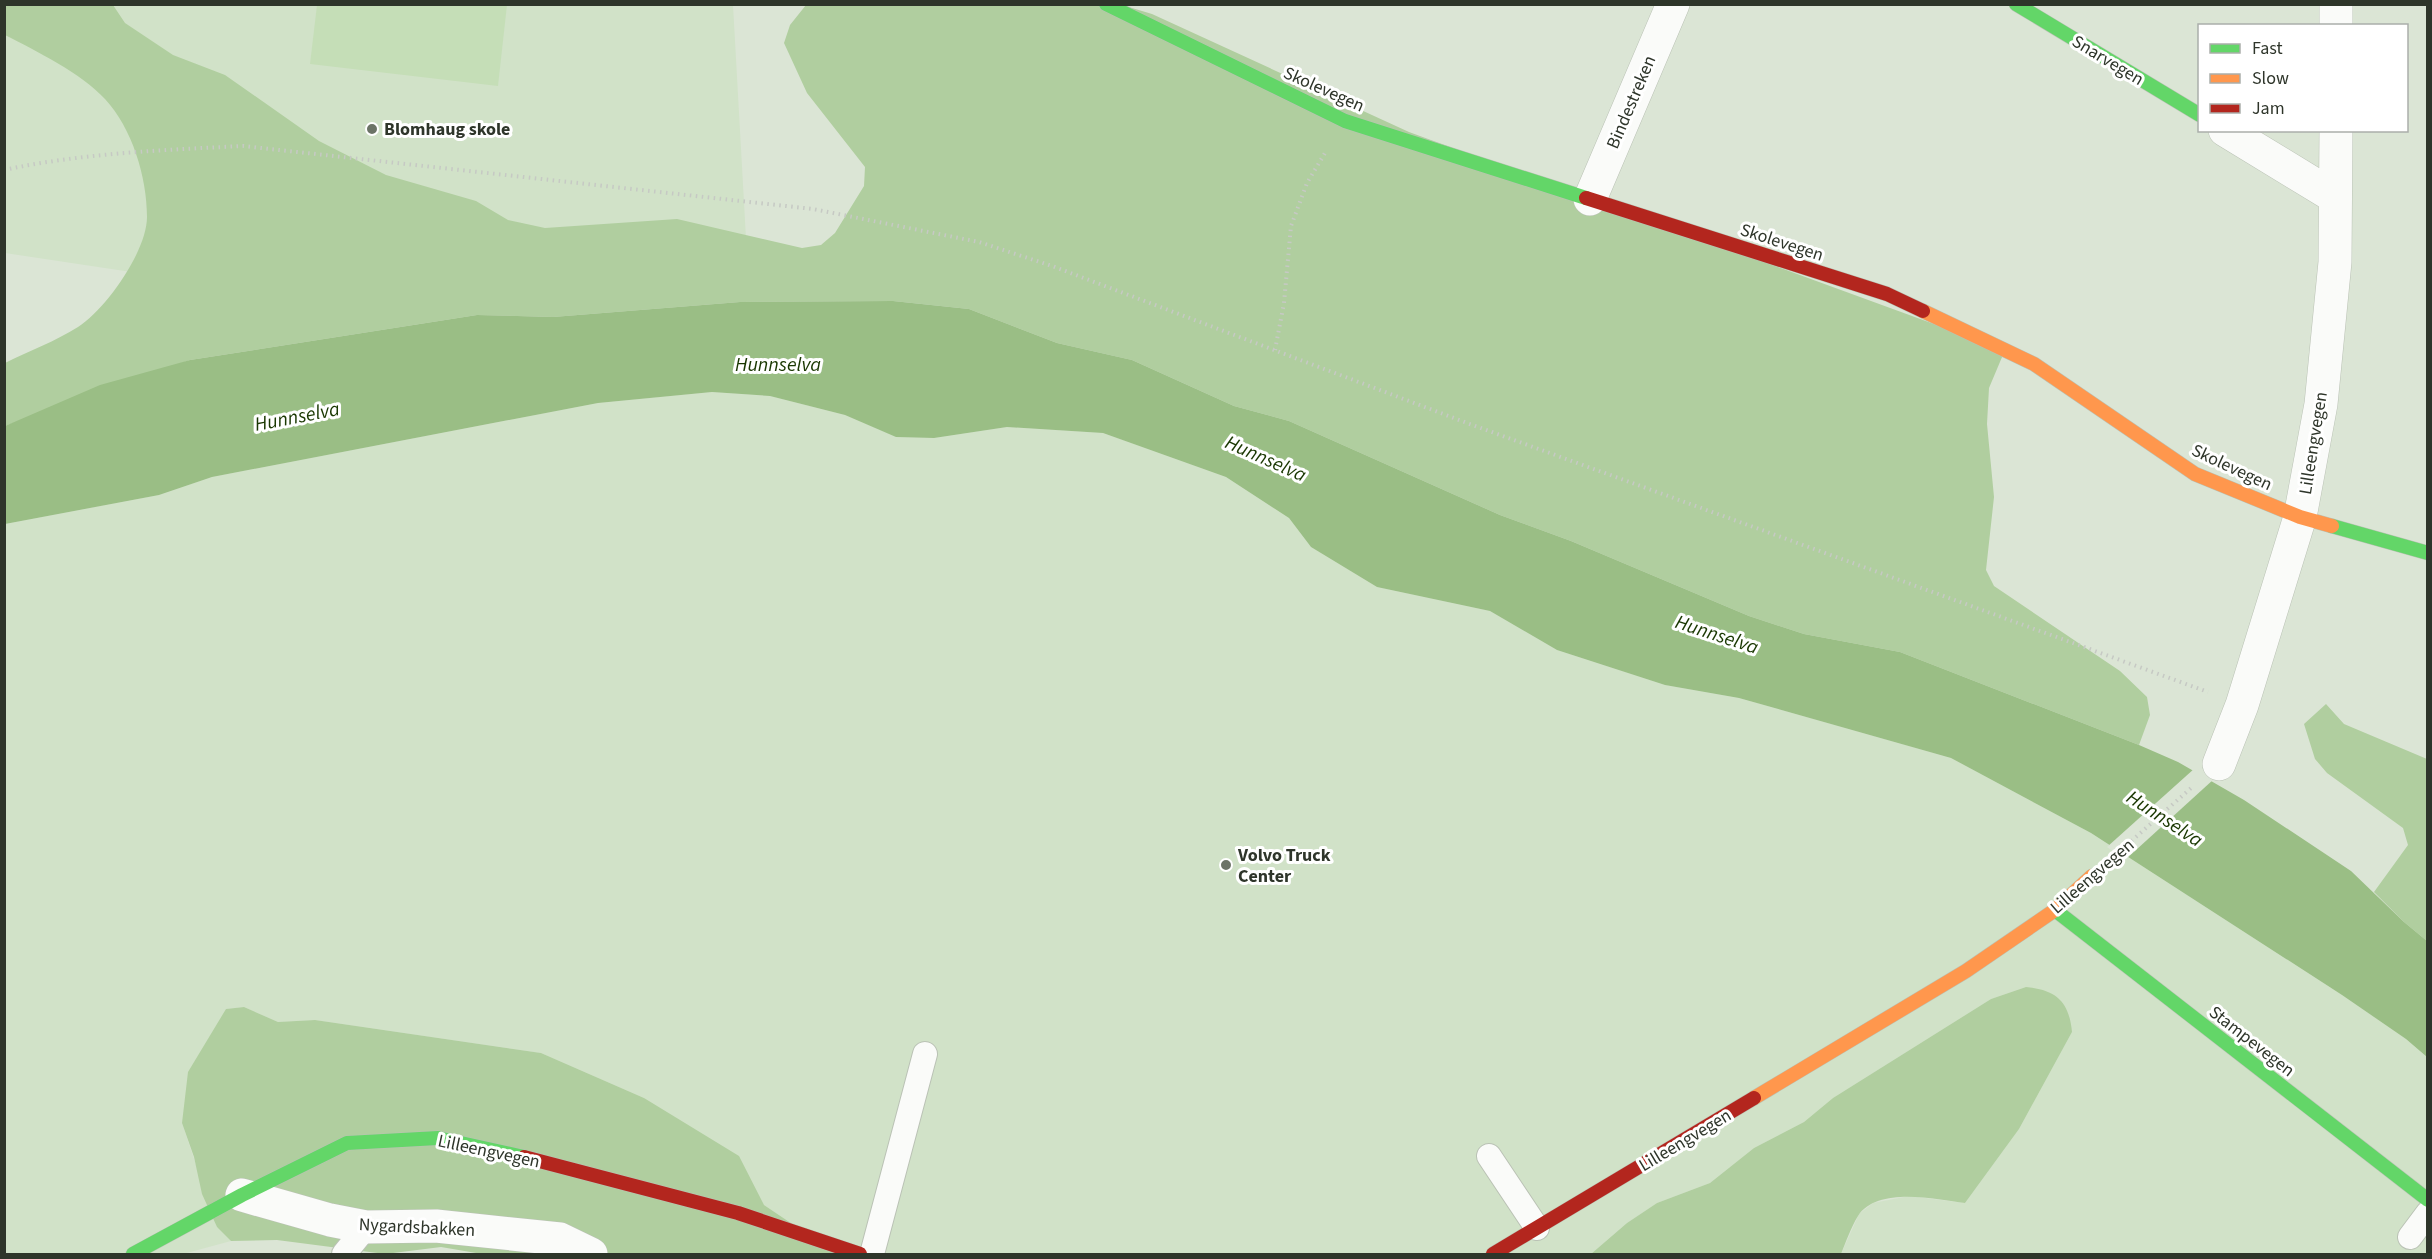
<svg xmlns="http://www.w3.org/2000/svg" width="2432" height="1259" font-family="'Source Sans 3',sans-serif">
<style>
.built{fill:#d1e2c8}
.green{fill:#c5deb7}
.forest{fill:#b0ce9f}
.water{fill:#9abe85}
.pier{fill:#dbe5d5}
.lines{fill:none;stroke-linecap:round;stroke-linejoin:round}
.lane-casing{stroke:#bac2b5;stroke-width:26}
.street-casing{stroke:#bac2b5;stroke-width:34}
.fast-casing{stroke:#bac2b5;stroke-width:15}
.slow-casing{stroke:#bac2b5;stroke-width:15}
.jam-casing{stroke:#bac2b5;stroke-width:15}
.path{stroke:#c6c9c4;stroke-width:4;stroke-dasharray:1.5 4.5;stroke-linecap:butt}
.lane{stroke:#fafbf9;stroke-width:24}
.street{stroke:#fafbf9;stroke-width:33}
.fast{stroke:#63d668;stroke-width:14}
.slow{stroke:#ff974d;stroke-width:14}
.jam{stroke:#b3261e;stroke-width:14}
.poi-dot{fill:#6b7366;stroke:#fff;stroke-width:2}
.labels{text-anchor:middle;stroke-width:6;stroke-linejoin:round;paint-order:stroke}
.street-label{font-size:18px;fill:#2e352a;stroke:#fff}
.poi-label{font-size:18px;font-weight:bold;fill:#2e352a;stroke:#fff;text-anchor:start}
.water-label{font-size:20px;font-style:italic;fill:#1a3802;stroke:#fff}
</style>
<rect width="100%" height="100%" fill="#dbe5d5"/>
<!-- built -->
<path class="built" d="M5 5H733L749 292 317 300 5 253Z
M712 392 770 396 845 415 897 437 934 438 1007 427 1103 433 1226 477 1289 518 1311 547 1377 587 1490 611 1557 650 1665 685 1739 698 1951 758 2091 833 2342 995 2406 1039 2427 1057V1254H1841L1859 1214 1873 1203 1909 1196 1965 1203 2019 1129 2072 1032 2026 987 1991 999 1833 1098 1804 1122 1754 1148 1710 1183 1657 1203 1627 1223 1591 1254H837L764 1205 644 1098 541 1053 315 1020 278 1022 244 1007 226 1009 182 1123 217 1227 231 1241 183 1254H5V524L159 495 212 477 598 403Z"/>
<!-- green -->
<path class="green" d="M317 5H507L498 86 310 64Z"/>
<!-- forest -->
<path class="forest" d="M5 5H113L125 23 173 55 225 75 319 141 386 175 476 201 508 220 545 228 677 219 802 248 821 245 835 233 864 186 865 167 807 93 784 43 790 25 806 5H1122L1152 14 1409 132 2005 350 1989 388 1987 424 1994 497 1986 570 1994 586 2120 671 2147 697 2150 715 2139 745 1900 652 1804 634 1749 616 1571 541 1500 515 1289 421 1234 406 1132 360 1057 343 969 309 893 301 740 302 553 317 477 315 190 360 5 426V363C29 351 56 341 78 327 106 309 147 251 147 217 147 177 132 128 105 99 81 73 36 51 5 35Z
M2326 704 2344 724 2427 759V941L2404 922 2374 892 2408 845 2403 828 2327 773 2315 759 2304 724Z
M2026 987C2056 990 2069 1001 2072 1032L2019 1129 1965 1203C1936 1199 1877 1186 1858 1216 1851 1227 1846 1242 1841 1254H1591L1627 1223 1657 1203 1710 1183 1754 1148 1804 1122 1833 1098 1991 999Z
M244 1007 278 1022 315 1020 541 1053 644 1098 739 1156 764 1205 837 1254H482L441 1247 385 1254 277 1240 231 1241 217 1227 202 1194 194 1157 182 1123 188 1072 226 1009Z"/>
<!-- water -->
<path class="water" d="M893 301 969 309 1057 343 1132 360 1234 406 1289 421 1500 515 1571 541 1749 616 1804 634 1900 652 2139 745 2178 762 2244 800 2351 871 2404 922 2427 941V1057L2406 1039 2342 995 2091 833 1951 758 1739 698 1665 685 1557 650 1490 611 1377 587 1311 547 1289 518 1226 477 1103 433 1007 427 934 438 896 437 845 415 770 396 712 392 598 403 212 477 159 495 5 524V426L100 385 190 360 477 315 553 317 740 302Z"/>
<!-- pier -->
<path class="pier" d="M2195 768 2214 779 2125 860 2107 847Z"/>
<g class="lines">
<!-- lane casing -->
<g class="lane-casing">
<path id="lane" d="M1489 1156 1537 1228
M2410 1237 2428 1213
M344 1254 366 1227
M872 1254 925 1054"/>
</g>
<!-- street casing -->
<g class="street-casing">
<path id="street" d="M2336 26V4
M2225 130 2335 197
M1590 199 1673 4
M2219 764 2242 705 2300 517 2321 404 2335 262 2336 130
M242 1195 330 1220 366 1227 436 1226 560 1239 591 1254"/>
</g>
<!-- fast casing -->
<g class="fast-casing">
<path id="fast" d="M1106 4 1345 121 1586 198
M2016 4 2200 115
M2332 526 2428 553
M2055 910 2428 1200
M133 1254 242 1195 347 1143 438 1138 524 1157"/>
</g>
<!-- slow casing -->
<g class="slow-casing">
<path id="slow" d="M1923 311 2034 364 2195 474 2300 517 2332 526
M1754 1098 1966 971 2055 910 2092 876"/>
</g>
<!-- jam casing -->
<g class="jam-casing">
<path id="jam" d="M1586 198 1887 294 1923 311
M524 1157 738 1213 860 1254
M1493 1254 1754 1098"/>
</g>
<!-- path -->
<path class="path" d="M4 170C83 153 163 150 243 146L813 209 979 242 1052 266 1467 423 2208 692
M1275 350 1284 303 1291 226 1307 183 1325 153
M2118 853 2191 788"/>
<!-- lane -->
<use href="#lane" class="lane"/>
<!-- street -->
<use href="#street" class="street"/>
<!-- fast -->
<use href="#fast" class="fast"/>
<!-- slow -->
<use href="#slow" class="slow"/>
<!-- jam -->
<use href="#jam" class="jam"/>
</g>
<!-- markers -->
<g class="poi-dot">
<circle cx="372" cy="129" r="6"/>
<circle cx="1226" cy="865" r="6"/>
</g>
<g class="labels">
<!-- street labels -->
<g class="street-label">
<text transform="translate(2108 60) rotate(31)" y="6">Snarvegen</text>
<text transform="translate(1324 89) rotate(24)" y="6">Skolevegen</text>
<text transform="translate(1631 102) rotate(-67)" y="6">Bindestreken</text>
<text transform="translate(1782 242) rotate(18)" y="6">Skolevegen</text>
<text transform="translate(2313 443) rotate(-81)" y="6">Lilleengvegen</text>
<text transform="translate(2232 467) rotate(25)" y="6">Skolevegen</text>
<text transform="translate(2092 876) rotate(-41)" y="6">Lilleengvegen</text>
<text transform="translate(2252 1041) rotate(38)" y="6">Stampevegen</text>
<text transform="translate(1685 1140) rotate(-31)" y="6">Lilleengvegen</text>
<text transform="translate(489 1151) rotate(12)" y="6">Lilleengvegen</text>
<text transform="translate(417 1227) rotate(3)" y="6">Nygardsbakken</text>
</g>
<!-- poi labels -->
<g class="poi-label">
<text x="384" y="135">Blomhaug skole</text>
<text x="1238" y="861">Volvo Truck<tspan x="1238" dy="21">Center</tspan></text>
</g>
<!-- water labels -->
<g class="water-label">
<text x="778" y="371">Hunnselva</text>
<text transform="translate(297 416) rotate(-11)" y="7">Hunnselva</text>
<text transform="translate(1266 458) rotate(24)" y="7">Hunnselva</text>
<text transform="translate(1717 634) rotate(18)" y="7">Hunnselva</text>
<text transform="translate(2165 818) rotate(33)" y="7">Hunnselva</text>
</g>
</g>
<!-- border -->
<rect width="2432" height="1259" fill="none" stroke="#2e352a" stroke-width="12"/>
<!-- legend -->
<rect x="2198" y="24" width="210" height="108" fill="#ffffff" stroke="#abaeaa" stroke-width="1.5"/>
<rect x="2210" y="44" width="30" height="9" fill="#63d668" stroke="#abaeaa" stroke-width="1.5"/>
<text x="2252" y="54" font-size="18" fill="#2e352a">Fast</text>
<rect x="2210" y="74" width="30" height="9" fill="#ff974d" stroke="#abaeaa" stroke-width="1.5"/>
<text x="2252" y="84" font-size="18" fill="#2e352a">Slow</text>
<rect x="2210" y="104" width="30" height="9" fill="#b3261e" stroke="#abaeaa" stroke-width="1.5"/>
<text x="2252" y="114" font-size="18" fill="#2e352a">Jam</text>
</svg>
